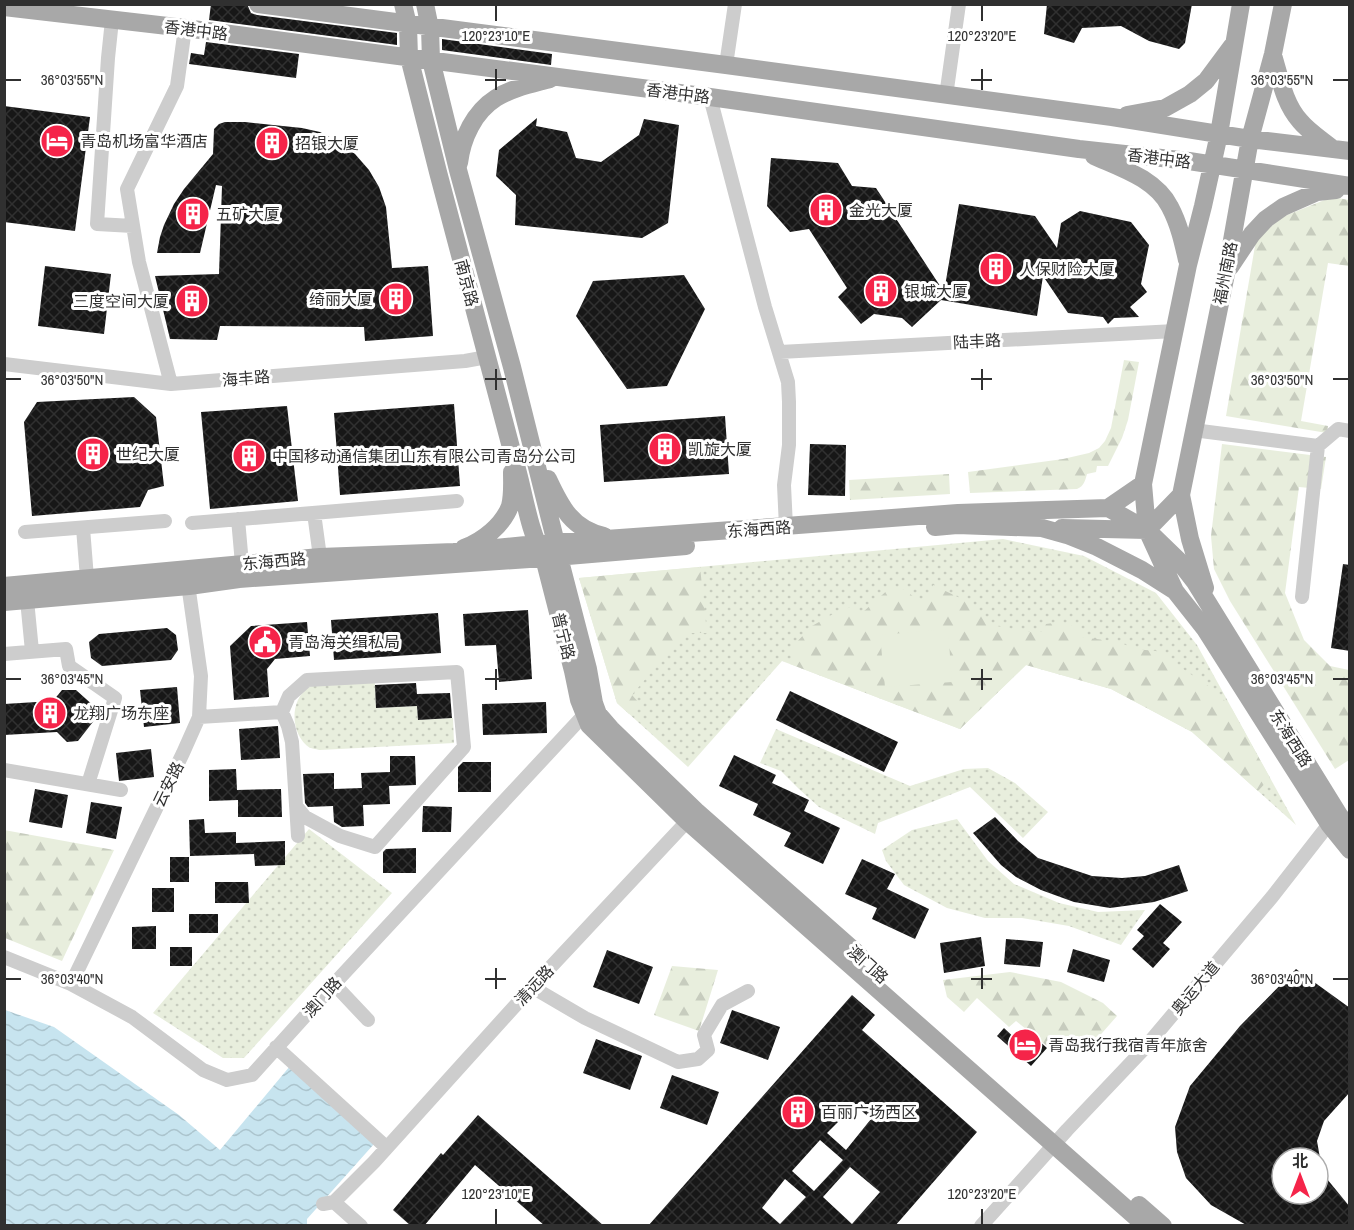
<svg xmlns="http://www.w3.org/2000/svg" width="1354" height="1230" font-family="'Archivo Narrow','Noto Sans SC',sans-serif">
<style>
.grass{fill:url(#grass-dots)}
.forest{fill:url(#forest-firs)}
.pitch{fill:#e8eedd}
.water{fill:url(#water-waves)}
.building{fill:url(#building-cross-hatch);fill-rule:evenodd}
.lines{fill:none;stroke-linecap:round;stroke-linejoin:round}
.minor{stroke:#cdcdcd;stroke-width:14}
.major{stroke:#a8a8a8;stroke-width:18}
.ticks{fill:none;stroke:#303030;stroke-width:2}
.labels{text-anchor:middle;stroke-width:6;stroke-linejoin:round;paint-order:stroke}
.street-label{font-size:16px;fill:#303030;stroke:#fff}
.poi-label{font-size:16px;fill:#303030;stroke:#fff;text-anchor:start}
.ticks-label{font-size:15px;text-anchor:middle;fill:#303030;stroke:#fff;stroke-width:6;stroke-linejoin:round;paint-order:stroke}
</style>
<defs>
<pattern id="grass-dots" width="8" height="8" patternUnits="userSpaceOnUse" patternTransform="scale(1.5)"><rect width="8" height="8" fill="#e8eedd"/><path d="M2 2h.1M6 6h.1" fill="none" stroke="#c7ccbe" stroke-width="1.8" stroke-linecap="round"/></pattern>
<pattern id="forest-firs" width="22" height="20" patternUnits="userSpaceOnUse" patternTransform="scale(1.5)"><rect width="22" height="20" fill="#e8eedd"/><path d="M5 1l3.5 6h-7zM16 11l3.5 6h-7z" fill="#c7ccbe"/></pattern>
<pattern id="water-waves" width="16" height="10" patternUnits="userSpaceOnUse" patternTransform="scale(1.5)"><rect width="16" height="10" fill="#c7e4ef"/><path d="M0 5q4-4 8 0t8 0" fill="none" stroke="#abc4cd"/></pattern>
<pattern id="building-cross-hatch" width="8" height="8" patternUnits="userSpaceOnUse" patternTransform="scale(1.5)"><rect width="8" height="8" fill="#171717"/><path d="M0 0l8 8M0 8l8-8" fill="none" stroke="#303030"/></pattern>
</defs>
<rect width="100%" height="100%" fill="#fff"/>
<!-- grass -->
<path class="grass" d="M1003 539 1084 556 1156 593 1197 645 1296 825 1192 732 1111 689 1026 665 960 729 782 661 688 767 617 703 579 578Z
M375 683 376 708 417 706 418 720 453 718 454 743 320 750C319 750 311 748 310 748 290 735 289 700 309 687 317 682 363 683 375 683Z
M776 729 910 786 964 769 988 768 1015 783 1048 812 1023 838 970 787 878 823 875 834 819 807 799 789 781 771 760 763Z
M957 819 988 861 1014 884 1059 903 1098 912 1145 910 1121 945 1069 926 1022 918H985L947 908 904 885 886 861 882 850 912 830Z
M309 829 392 893 244 1058H223L153 1013Z"/>
<!-- forest -->
<path class="forest" d="M1332 197 1349 200V266L1328 263 1301 421 1328 426 1327 433 1226 416 1256 240 1282 217Z
M1124 360 1139 362 1128 420 1122 438 1108 466H1097L1096 472 1087 474C1085 481 1084 486 1077 489L970 493 968 472 1063 459 1089 453 1099 448 1105 441 1111 428Z
M1222 444 1326 457 1321 489 1299 487 1285 593 1304 640 1330 666 1349 670V760L1335 769 1230 601 1214 569 1211 536Z
M949 474 950 494 850 500 849 480Z
M700 567 707 633H684L632 695 639 703 629 714 617 703 579 578Z
M933 585 962 599 981 613 986 624 1028 632H1043L1046 624C1059 622 1068 623 1080 629L1081 637 1119 642 1135 649 1156 651 1216 691 1232 709 1270 778 1258 791 1192 732 1111 689 1026 665 960 729 790 664 793 646 812 626 840 610 852 607 863 612 891 587 906 590 919 602 929 600Z
M4 830 114 850 62 961 5 938Z
M672 966 718 970 699 1031 654 1015Z
M1010 972 1061 982 1103 1003 1117 1016 1088 1049 1071 1048 1057 1054 1016 1021 1009 1027 977 998 964 1012 947 997 943 980Z"/>
<!-- pitch -->
<path class="pitch" d="M948 629 952 682 885 687 880 635Z"/>
<!-- water -->
<path class="water" d="M5 1010 54 1027 179 1115 220 1150 290 1066 374 1144 307 1219V1225L5 1226Z"/>
<!-- building -->
<path class="building" d="M211 4H247L251 13 257 15 397 33V45L209 20Z
M1047 4H1192L1185 43 1179 49 1149 41 1121 26 1082 28 1074 43 1044 34Z
M442 39 552 54 551 65 442 50Z
M206 42 299 54 296 78 189 64 191 53 204 55Z
M4 106 90 117 75 231 4 222Z
M537 118 536 126 567 132 576 158 601 162 639 135 644 119 679 125 668 223 642 238 515 225 516 195 496 176 499 150Z
M225 122H245L302 128 320 132 339 142 355 154 369 170 379 187 386 207 392 268 428 266 433 336 365 341 364 327 220 326 217 340 170 339 155 276 219 274 222 186 216 185 200 253H157L160 237 164 225 174 204 184 189 213 154 214 129 219 124Z
M771 158 838 163 852 186 876 188 944 292 959 204 1035 216 1057 248 1061 223 1080 211 1131 222 1149 245 1141 284 1147 292 1130 307 1139 317 1114 318 1108 324 1103 317 1068 313 1043 276 1037 316 941 300 912 327 902 318 874 314 861 324 838 297 847 288 809 229 790 232 767 206Z
M45 266 111 274 104 334 38 326Z
M684 275 705 309 667 386 627 389 576 316 593 281Z
M134 397 156 417 164 486 148 490 140 507 32 516 24 422 37 402Z
M454 404 460 486 340 495 334 413Z
M287 406 298 501 210 509 201 412Z
M725 416 729 474 604 482 600 425Z
M810 444 846 445 845 496 808 495Z
M1343 564 1350 565V651L1331 648Z
M528 610 532 679 499 682 496 645 465 646 463 614Z
M438 613 441 653 334 660 331 620Z
M307 622 310 656 275 659 267 669 269 697 234 700 230 646 251 626Z
M167 628 176 635 178 650 171 660 102 666 91 658 89 642 99 634Z
M416 683 417 694 450 693 452 718 418 720 417 706 376 708 375 685Z
M177 687 180 723 144 727 140 690Z
M62 690H76L95 707 96 718 78 741 67 742 57 732 4 735V704L53 701Z
M790 691 898 742 884 772 776 720Z
M546 702 547 733 483 735 482 704Z
M278 726 280 758 241 760 239 729Z
M151 749 154 777 119 781 116 753Z
M734 755 776 775 772 783 809 800 804 811 840 828 823 864 784 846 791 833 753 815 758 804 719 786Z
M390 756H415L416 785 389 786 390 804 363 805 364 826 342 827 334 822 333 806 308 807 305 803 303 774 334 773V789L362 788 361 773 390 772Z
M463 762H491V792H458V767Z
M236 769 237 790 281 789 282 817H238V800L209 801V770Z
M35 789 68 795 62 828 29 822Z
M91 802 122 807 116 839 86 833Z
M423 806 452 807 451 832H422Z
M995 817 1018 841 1038 858 1092 876 1122 878 1145 876 1179 865 1188 891 1154 902 1110 908 1074 902 1041 890 1016 877 1001 865 973 833Z
M204 819 205 833 236 832V843L285 841V865L255 866 254 854 190 856 189 820Z
M416 848V873H383V852L386 849Z
M170 857H189V882H170Z
M862 859 895 874 887 889 929 909 915 939 872 919 877 908 845 894Z
M215 882H248L249 903H215Z
M152 888H174V912H152Z
M1160 904 1182 922 1163 943 1170 949 1153 968 1132 949 1144 936 1137 930Z
M189 914H218V933H189Z
M156 926V949H132V927Z
M981 937 985 966 944 973 940 943Z
M1006 939 1043 942 1040 967 1004 964Z
M170 947H192V966H170Z
M1073 949 1110 960 1104 982 1067 972Z
M607 950 653 967 639 1004 593 987Z
M1296 969 1350 1008V1092L1324 1121 1317 1141 1320 1158H1282V1194H1318V1168L1350 1207V1226H1248L1211 1205 1186 1178 1177 1152 1175 1127 1190 1086 1240 1026Z
M852 995 875 1015 862 1030 977 1132 895 1226H648ZM855 1105 871 1119 846 1150 827 1133ZM820 1140 843 1160 814 1191 792 1171ZM850 1167 880 1192 852 1224 823 1197ZM785 1179 806 1197 780 1224 762 1208Z
M732 1010 780 1027 768 1060 720 1043Z
M1004 1028 1019 1042 1028 1031 1047 1048 1031 1066 997 1036Z
M596 1039 642 1056 630 1090 583 1073Z
M672 1075 719 1092 707 1125 660 1108Z
M478 1115 604 1226H545L475 1165 424 1226H411L393 1210 441 1153 443 1155Z"/>
<g class="lines">
<!-- minor -->
<path class="minor" d="M112 20 108 58 97 224 133 226
M726 65 735 4
M946 96 959 4
M710 97 765 307 788 382 789 402V445L784 485 786 527
M780 352 1175 331
M4 364 171 384 465 361 487 357
M171 384 139 262 127 189 177 86 185 28
M1193 430 1318 446
M314 513 320 557
M238 519 242 564
M192 523 457 501
M83 528 87 578
M25 532 165 521
M1302 597 1318 446 1338 429 1350 431
M27 600 32 651
M4 654 66 649 69 666 115 698 88 784
M282 712 288 726 292 742 298 836
M199 717 282 712 289 696 307 680 457 672 464 747 375 847 340 836 305 817 296 806
M4 770 121 790
M4 957 71 984 132 1017 203 1070 227 1080 252 1075 334 984 584 715
M71 984 183 753 199 717 201 676 187 577
M334 984 368 1020
M532 987 585 1018 678 1062 698 1059 708 1050 704 1035 722 1005 748 991
M276 1047 386 1147
M334 1202 374 1162 532 987 693 815
M323 1204 334 1202 361 1226
M981 1226 1067 1130 1142 1051 1272 897 1329 824"/>
<!-- major -->
<path class="major" d="M258 4 726 65 1112 117 1250 139 1350 151
M403 4 408 25 409 57 438 172 513 455C524 489 527 527 544 558L573 671 579 700 589 725 687 821 1146 1226
M425 4 430 28 431 60 458 170 512 367 556 543 559 557 588 669 594 703 598 714 611 729 696 811 859 955
M4 7 185 28 710 97 1079 149 1189 161 1350 186
M1273 55C1280 78 1284 103 1300 121 1309 132 1322 140 1333 149
M1127 115 1165 108 1190 94 1206 81 1232 46
M1094 156C1121 168 1156 179 1170 207 1179 224 1183 242 1187 260
M459 163C462 138 474 112 496 98 512 88 532 84 550 79
M1230 267 1252 234 1266 219 1283 207 1317 192 1336 190
M548 479C561 507 572 529 604 536
M1181 495 1190 539 1205 588
M1108 508 1143 484
M935 527 957 525 1042 528 1067 535 1097 547 1142 570 1175 591 1205 629 1329 824 1350 850
M1062 528 1147 530 1181 495 1226 274 1250 139 1273 54 1283 4
M464 548C483 541 503 525 510 506 513 495 512 483 512 472
M4 586 320 557 454 552 536 544 760 528 958 513 1108 508 1147 530 1178 560 1195 582 1339 815 1350 829
M1175 591 1147 530 1143 484 1188 265 1203 206 1219 134 1241 4
M4 602 189 586 239 579 544 558 686 546
M1139 1205 1163 1226"/>
</g>
<!-- ticks -->
<path class="ticks" d="M496 6V21M982 6V21M496 69V90M982 69V90M6 80H21M485 80H506M971 80H992M1333 80H1348M496 369V390M982 369V390M6 379H21M485 379H506M971 379H992M1333 379H1348M496 669V690M982 669V690M6 679H21M485 679H506M971 679H992M1333 679H1348M496 968V989M982 968V989M6 979H21M485 979H506M971 979H992M1333 979H1348M496 1209V1224M982 1209V1224"/>
<!-- icons -->
<defs>
<g id="hotel-disc" transform="scale(1.725)"><circle r="9.5" fill="#f52449" stroke="#fff"/><path d="M-6-4.5h1.5V1H6V5H4.5V3h-9V5H-6ZM-4 0a1.8 1.8 0 1 1 3.6 0ZM.5 0V-2.5h3Q6-2.5 6 0Z" fill="#fff"/></g>
<g id="building-disc" transform="scale(1.725)"><circle r="9.5" fill="#f52449" stroke="#fff"/><path d="M-4-6H4V6H1V3H-1V6H-4ZM-2.5-4.3h1.7v1.8h-1.7ZM.8-4.3h1.7v1.8H.8ZM-2.5-1h1.7V.8h-1.7ZM.8-1h1.7V.8H.8Z" fill="#fff"/></g>
<g id="civic-disc" transform="scale(1.725)"><circle r="9.5" fill="#f52449" stroke="#fff"/><path d="M-.6-6.5H3V-4.5H.6V-3L4-1V1h2V6H-6V1h2V-1L-.6-3ZM-1.2 2.5V6h2.4V2.5Z" fill="#fff"/></g>
</defs>
<g fill-rule="evenodd">
<use href="#hotel-disc" x="57" y="141"/>
<use href="#building-disc" x="272" y="143"/>
<use href="#building-disc" x="826" y="210"/>
<use href="#building-disc" x="193" y="214"/>
<use href="#building-disc" x="996" y="269"/>
<use href="#building-disc" x="881" y="291"/>
<use href="#building-disc" x="396" y="299"/>
<use href="#building-disc" x="192" y="301"/>
<use href="#building-disc" x="665" y="449"/>
<use href="#building-disc" x="93" y="454"/>
<use href="#building-disc" x="249" y="456"/>
<use href="#civic-disc" x="265" y="642"/>
<use href="#building-disc" x="50" y="713"/>
<use href="#hotel-disc" x="1025" y="1045"/>
<use href="#building-disc" x="798" y="1112"/>
</g>
<g class="labels">
<!-- street labels -->
<g class="street-label">
<text transform="translate(196 30) rotate(7)" y="6">香港中路</text>
<text transform="translate(678 93) rotate(7)" y="6">香港中路</text>
<text transform="translate(1159 158) rotate(7)" y="6">香港中路</text>
<text transform="translate(1225 273) rotate(-79)" y="6">福州南路</text>
<text transform="translate(467 283) rotate(75)" y="6">南京路</text>
<text transform="translate(977 341) rotate(-3)" y="6">陆丰路</text>
<text transform="translate(246 378) rotate(-5)" y="6">海丰路</text>
<text transform="translate(759 529) rotate(-4)" y="6">东海西路</text>
<text transform="translate(274 561) rotate(-5)" y="6">东海西路</text>
<text transform="translate(564 636) rotate(76)" y="6">普宁路</text>
<text transform="translate(1291 738) rotate(58)" y="6">东海西路</text>
<text transform="translate(168 784) rotate(-64)" y="6">云安路</text>
<text transform="translate(868 964) rotate(42)" y="6">澳门路</text>
<text transform="translate(534 985) rotate(-47)" y="6">清远路</text>
<text transform="translate(1195 988) rotate(-50)" y="6">奥运大道</text>
<text transform="translate(322 997) rotate(-48)" y="6">澳门路</text>
</g>
<!-- poi labels -->
<g class="poi-label">
<text x="80" y="147">青岛机场富华酒店</text>
<text x="295" y="149">招银大厦</text>
<text x="849" y="216">金光大厦</text>
<text x="216" y="220">五矿大厦</text>
<text x="1019" y="275">人保财险大厦</text>
<text x="904" y="297">银城大厦</text>
<text x="373" y="305" text-anchor="end">绮丽大厦</text>
<text x="169" y="307" text-anchor="end">三度空间大厦</text>
<text x="688" y="455">凯旋大厦</text>
<text x="116" y="460">世纪大厦</text>
<text x="272" y="462">中国移动通信集团山东有限公司青岛分公司</text>
<text x="288" y="648">青岛海关缉私局</text>
<text x="73" y="719">龙翔广场东座</text>
<text x="1048" y="1051">青岛我行我宿青年旅舍</text>
<text x="821" y="1118">百丽广场西区</text>
</g>
</g>
<g class="ticks-label">
<text x="496" y="41">120°23'10"E</text>
<text x="982" y="41">120°23'20"E</text>
<text x="72" y="85">36°03'55"N</text>
<text x="1282" y="85">36°03'55"N</text>
<text x="72" y="385">36°03'50"N</text>
<text x="1282" y="385">36°03'50"N</text>
<text x="72" y="684">36°03'45"N</text>
<text x="1282" y="684">36°03'45"N</text>
<text x="72" y="984">36°03'40"N</text>
<text x="1282" y="984">36°03'40"N</text>
<text x="496" y="1199">120°23'10"E</text>
<text x="982" y="1199">120°23'20"E</text>
</g>
<!-- border -->
<rect width="1354" height="1230" fill="none" stroke="#303030" stroke-width="12"/>
<!-- north arrow -->
<g transform="translate(1300 1176)"><circle r="28" fill="#ffffff" stroke="#acacac" stroke-width="1.5"/>
<path d="M0-4.5L10 22L0 15L-10 22Z" fill="#f52449"/>
<text y="-9" font-size="16" font-weight="bold" text-anchor="middle" fill="#303030">北</text>
</g>
</svg>
